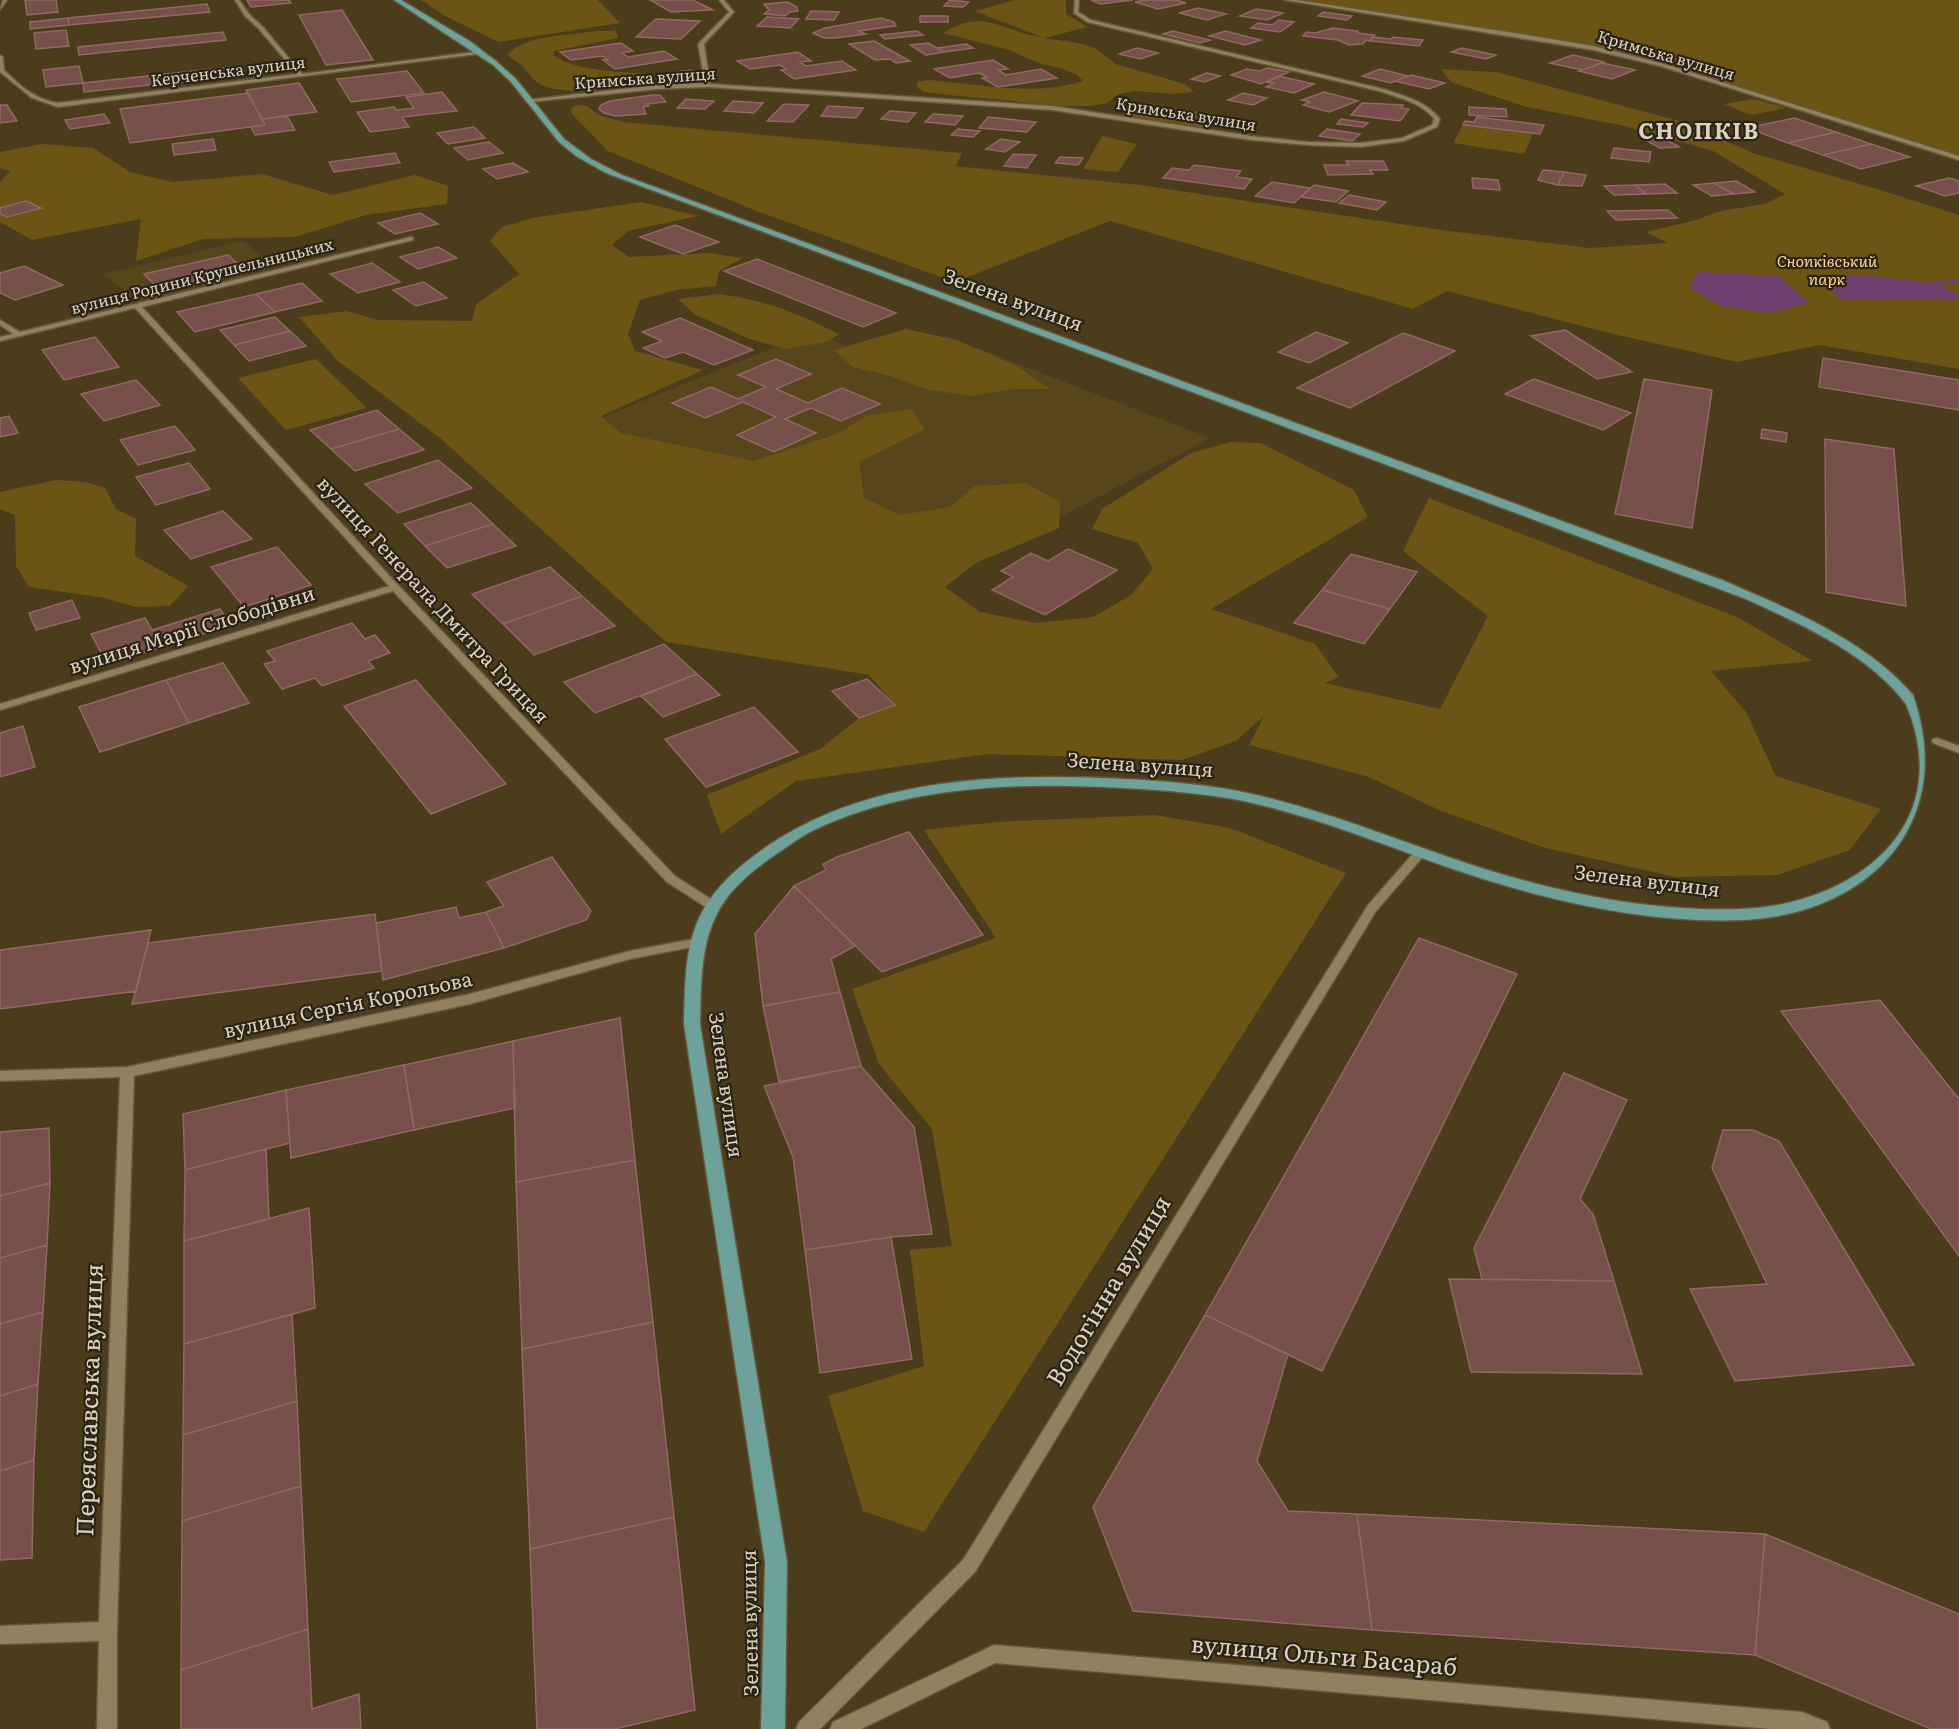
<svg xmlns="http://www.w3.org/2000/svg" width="1959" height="1729" font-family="Literata,serif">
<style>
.built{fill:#57461c}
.green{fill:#6c5415}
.water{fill:#703f70}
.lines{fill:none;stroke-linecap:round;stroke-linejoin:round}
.stream{fill:#703f70;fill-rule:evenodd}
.building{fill:#77504c;stroke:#916864;stroke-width:1.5}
.minor-casing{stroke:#63583a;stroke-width:3}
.primary-casing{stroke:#63583a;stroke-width:3}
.minor{fill:#91815e;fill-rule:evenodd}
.primary{fill:#6da19a;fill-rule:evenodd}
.labels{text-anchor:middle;stroke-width:4.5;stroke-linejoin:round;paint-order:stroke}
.far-street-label{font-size:16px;fill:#dad2bf;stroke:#2b2416}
.far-park-label{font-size:16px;font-style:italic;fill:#fad88c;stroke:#2b2416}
.street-label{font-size:20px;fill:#dad2bf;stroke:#2b2416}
.far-district-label{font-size:22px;font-weight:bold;letter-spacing:1.5px;fill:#dad2bf;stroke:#2b2416}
.near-street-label{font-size:24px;fill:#dad2bf;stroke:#2b2416}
</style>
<rect width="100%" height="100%" fill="#4b3c1b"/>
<!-- built -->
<path class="built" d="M243 241 276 267 138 302 103 274Z
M812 332 882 361 946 336 1210 438 1021 538 811 567 561 434Z"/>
<!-- green -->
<path class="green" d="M421 0H598L620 23 499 42 445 16Z
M1015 0H1066V14L1088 27 1044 38 1078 43 1095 48 1116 64 1185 84 1194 92 1173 94 1136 91 1119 94 1107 103 1090 106H1065L948 95 924 92 916 86 918 82 929 80C981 84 1032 97 1083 81L1076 74 1060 68 1041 64 1009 50 943 33C984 7 1003 32 1042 37L975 11Z
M1280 0H1959V161L1662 67 1589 48Z
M596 31H616L618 38 554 51 553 55C578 72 618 71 647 74L654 80C623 86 560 101 534 80 529 76 527 69 522 66 516 61 512 60 508 54 524 35 572 35 596 31Z
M1441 69 1496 72 1679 121 1756 154 1877 189 1959 215V369L1820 345 1737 362 1605 332 1447 291 1413 309 1110 221 955 282 759 212 608 151 572 114 571 108C586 101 587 107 598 114 605 118 616 119 623 122L962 153 956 166 1140 185 1441 230 1590 248 1668 243 1646 232 1696 220 1720 211 1765 204 1785 194 1713 151 1625 126 1527 107 1451 82Z
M1755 99 1786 108 1751 115 1724 104Z
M1147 103 1225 116 1206 129 1127 116Z
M1463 125 1533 133 1524 154 1453 143Z
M1102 136 1137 144 1118 172 1083 169Z
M42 144 93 148 130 172 173 182 262 174 333 195 415 175 448 186 447 204 366 215 295 237 203 239 136 261 141 219 32 240 0 222V182L10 171 0 168V152Z
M641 202 698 216 628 231 612 245 629 257 708 253 743 258 719 271 716 286 676 290 640 300 628 334 635 351 703 370 601 416 621 433 754 461 837 434 866 416 911 409 925 429 859 462 864 498 900 515 950 507 975 486 1025 483 1060 502 1059 528 976 563 945 587 980 612 1036 623 1093 617 1131 595 1153 569 1138 543 1092 529 1102 509 1191 453 1231 442 1261 443 1354 490 1368 517 1211 609 1315 644 1339 677 1325 683 1440 709 1488 616 1403 551 1429 498 1739 618 1813 661 1711 671 1746 712 1776 776 1881 809 1850 850 1777 875 1675 877 1542 847 1439 810 1369 777 1249 745 1264 716 1236 741 1182 760 988 754 796 781 721 834 707 795 820 749 859 718 894 704 869 675 666 642 440 438 338 361 299 317 347 311 378 320 472 321 476 304 519 274 490 241 502 227 532 218Z
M719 294C769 301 794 312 839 334L827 342 786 349 750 339 694 314 678 299Z
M906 329 956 340 1017 366 1050 389H1013L970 396 925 389 891 376 853 367 834 350Z
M316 359 367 408 286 430 238 378Z
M56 480 86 482 105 488 116 509 136 519 135 556 188 586 170 606 135 607 105 598 29 587 16 566 15 515 0 509V492Z
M1155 815 1230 828 1346 873 924 1532 863 1511 828 1396 924 1366 910 1250 952 1246 932 1129 879 1064 852 989 996 938 924 830 996 822Z"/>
<!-- water -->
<path class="water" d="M1697 272 1779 276 1808 303 1770 313 1762 312 1721 306 1689 288Z
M1863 275 1935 283 1959 295V300L1841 299 1818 278Z"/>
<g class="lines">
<!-- stream -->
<path class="stream" d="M1959 280V284L1935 285 1931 283 1935 281Z"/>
</g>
<!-- building -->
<path class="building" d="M25 0H56L58 12 27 15Z
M247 0H289L291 3 251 7Z
M650 0H693L713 10 671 12Z
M950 0 969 2 963 7 944 6Z
M1091 0H1133L1101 4Z
M1146 0H1176L1186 3 1158 9 1135 2Z
M787 2 797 7 798 11 790 12 785 16 764 14 769 10 764 4Z
M207 4 210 12 69 25 68 18Z
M1198 8 1226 14 1207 20 1179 13Z
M1256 9 1283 13 1267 20 1240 16Z
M342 10 373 60 326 65 299 15Z
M811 11 839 12 834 20 806 19Z
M1323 12 1352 16 1347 20 1318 16Z
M920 16H948V22H920Z
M767 17 799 19 790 28 757 26Z
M68 18 69 25 30 29V22Z
M881 18 894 22 896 26 859 31 866 34 835 38H824L813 33 825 28Z
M656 19 700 21 681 39 636 37Z
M1279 20 1294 22 1280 32 1251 28 1258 23 1272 25Z
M1333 28 1358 31 1357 33 1375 35 1370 41 1366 40 1363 44 1349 45 1338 40 1303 36 1306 32 1315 33Z
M66 30 69 46 36 49 34 33Z
M917 31 923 35 885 39 880 35Z
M1173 31 1210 40 1200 43 1163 34Z
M1225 31 1261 40 1245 45 1209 36Z
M223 32 226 40 79 55 78 47Z
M1373 37 1391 39 1393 37 1423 40 1419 46 1370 41Z
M874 41 910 61 896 63 890 59 875 60 849 44Z
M621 43 633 51 622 53 628 57 664 51 677 59 615 69 603 60H608L602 56 571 60 560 52Z
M928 43 937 48 944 52 926 55 910 45Z
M966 44 973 48 944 52 937 48Z
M1137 48 1158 53 1140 59 1119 54Z
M1461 48 1496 55 1486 59 1451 52Z
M798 52 811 61 800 62 806 66 842 61 856 70 794 79 781 70 786 69 780 65 750 69 737 61Z
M1573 55 1604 62 1582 70 1550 63Z
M993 60 1008 69 998 70 1006 75 1041 69 1057 78 998 87 982 78 987 77 979 73 950 78 934 69Z
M1602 63 1635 70 1612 79 1579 71Z
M79 66 83 83 46 87 43 70Z
M240 66 243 75 84 92 83 83Z
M1268 68 1289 72 1261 84 1231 75 1247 69 1259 71Z
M1380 69 1408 76 1391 83 1362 76Z
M691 70 697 74 677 77 672 73Z
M407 71 424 93 351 102 337 79Z
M1207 73 1220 76 1205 82 1191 79Z
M1411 75 1445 83 1429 89 1395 81Z
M1280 76 1287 78 1314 84 1294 93 1266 87 1274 83 1267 82Z
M299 83 317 112 262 119 246 90Z
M442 92 457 111 402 117 409 127 370 132 357 112 394 107 397 110 414 108 406 97Z
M1324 92 1358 101 1329 112 1303 105 1310 102 1302 100Z
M248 93 265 125 130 143 120 109Z
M1243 93 1267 98 1253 105 1228 100Z
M652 95H660L666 102 647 104 649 106 643 107 646 114 615 116 604 113 599 109 601 105 610 101Z
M686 99 714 101 705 109 677 108Z
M733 101 763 103 754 113 724 111Z
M1362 103 1403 105 1401 108 1409 109 1400 121 1351 115Z
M784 104 809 105 793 122 767 121Z
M0 105H7L17 121 0 123Z
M828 106 863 108 856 118 821 116Z
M1469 107 1506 109 1507 117 1469 115Z
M890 111 916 113 908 122 881 119Z
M104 114 110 123 70 129 65 120Z
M933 114 963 116 955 125 925 122Z
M287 116 295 130 255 135 251 127 265 125 262 119Z
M988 117 1036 122 1027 132 979 128Z
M1477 117 1544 125 1540 134 1463 125 1465 121 1474 122Z
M1794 118 1836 132 1788 143 1747 128Z
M1341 119 1368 123 1363 127 1337 124Z
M474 127 485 138 448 144 437 133Z
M958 129 980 131 973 137 951 135Z
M1327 129 1360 134 1352 141 1319 136Z
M1836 132 1871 144 1823 155 1788 143Z
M1661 137 1679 147 1660 148 1642 138Z
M213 139 216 150 174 155 172 144Z
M1001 139 1020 142 1005 152 986 149Z
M489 142 503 153 468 160 454 148Z
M1871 144 1910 157 1861 169 1823 155Z
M1614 148 1651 152 1649 162 1611 158Z
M395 153 400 163 334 172 329 162Z
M1013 154 1036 155 1027 168 1004 166Z
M1060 157 1083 158 1078 165 1055 163Z
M1346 161H1383L1388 170H1370L1373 174 1328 175 1324 165H1349Z
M513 163 528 172 497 179 483 169Z
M1194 165 1241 171 1236 177 1252 179 1244 189 1163 178 1172 168 1189 170Z
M1543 170 1564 172 1558 185 1538 180Z
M1564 172 1586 175 1582 186 1558 185Z
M1472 178 1498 180 1500 190 1473 188Z
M1949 178 1959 181V193L1945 196 1916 186Z
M1736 181 1755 192 1734 194 1714 183Z
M1272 182 1310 188 1294 203 1255 196Z
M1714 183 1734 194 1712 196 1693 185Z
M1665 184 1677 193 1646 194 1635 185Z
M1314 185 1348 191 1336 202 1301 197Z
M1635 185 1646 194 1614 195 1604 186Z
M1349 195 1386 202 1377 210 1339 203Z
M26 201 41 208 7 217 0 214V208Z
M1668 210 1677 218 1616 220 1607 211Z
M420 213 438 224 395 234 378 223Z
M675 225 719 242 683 254 640 237Z
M438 247 457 258 418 269 400 257Z
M228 255 244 269 159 289 144 274Z
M757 259 896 313 863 327 724 271Z
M372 263 400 282 358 293 330 274Z
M24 266 63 285 15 300 0 293V273Z
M424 282 447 298 416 306 393 290Z
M302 283 322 301 275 312 256 294Z
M256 294 275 312 195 332 177 312Z
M275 317 290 331 234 345 220 330Z
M680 318 753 350 714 365 683 352 665 358 643 348 662 341 642 332Z
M1565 330 1632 372 1597 379 1531 336Z
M290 331 306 346 249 361 234 345Z
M1316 332 1348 343 1309 363 1278 352Z
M1403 333 1455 351 1350 408 1297 388Z
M95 337 119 367 64 380 42 350Z
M1823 358 1959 380V410L1819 387Z
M776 359 811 374 776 389 808 403 842 388 880 404 841 421 811 408 785 419 816 433 774 452 737 435 776 417 743 402 705 418 672 403 711 387 738 399 766 387 738 375Z
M1534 379 1631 413 1603 430 1505 394Z
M1644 379 1712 390 1692 528 1615 514Z
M136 380 160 405 104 421 81 394Z
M377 410 399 429 331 449 310 430Z
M9 416 18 433 0 437V418Z
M175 426 195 450 138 465 120 440Z
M399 429 424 450 355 471 331 449Z
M1762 429 1787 433 1786 442 1761 438Z
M1825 439 1894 449 1906 606 1826 592Z
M438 460 472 488 398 513 365 484Z
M189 463 210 489 156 505 136 477Z
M471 503 493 524 425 546 404 524Z
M223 511 252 539 191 559 164 530Z
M493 524 516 546 447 568 425 546Z
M277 547 311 585 244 607 211 567Z
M1068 549 1117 570 1045 615 992 590 1013 577 1001 571 1031 553 1048 561Z
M1351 554 1417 572 1390 609 1322 590Z
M550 567 582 596 503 624 472 594Z
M1322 590 1390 609 1364 644 1294 623Z
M582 596 615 626 534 655 503 624Z
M72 600 80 618 36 630 29 613Z
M220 609 231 625 107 664 91 634 145 618 152 630Z
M352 623 365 639 375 635 390 653 368 661 374 668 322 686 315 678 282 689 264 664 275 661 267 651Z
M664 644 697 674 595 713 564 682Z
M223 663 249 703 189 723 166 680Z
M697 674 720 695 663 717 641 696Z
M867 679 895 705 859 718 832 691Z
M166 680 189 723 100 752 79 707Z
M416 680 506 784 431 814 344 706Z
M754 707 798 752 706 787 665 739Z
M23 726 35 767 0 777V733Z
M909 832 983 935 882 972 794 886 826 870 823 864 837 857Z
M552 857 591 911 586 920 504 948 486 912 504 906 487 882Z
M794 886 855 946 831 959 840 992 763 1006 755 934Z
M456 907 459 918 486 912 504 948 383 980 376 923Z
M375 914 382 971 132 1004 148 943Z
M151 930 136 991 0 1009V950Z
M1419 938 1517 974 1322 1371 1205 1315Z
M840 992 861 1066 779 1082 763 1006Z
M1880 1000 1959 1099V1256L1781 1011Z
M620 1018 635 1160 516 1182 513 1041Z
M513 1041 515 1108 414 1130 404 1065Z
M404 1065 414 1130 291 1158 286 1090Z
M861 1066 914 1127 932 1234 891 1237 805 1250 793 1157 764 1086Z
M1564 1073 1627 1100 1580 1199 1593 1214 1614 1281 1482 1279 1474 1248Z
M286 1090 290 1143 185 1170 183 1114Z
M49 1128 50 1183 0 1196V1132Z
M1723 1130H1753L1779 1141 1914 1365 1735 1381 1690 1289 1767 1284 1712 1168Z
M266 1149 269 1219 184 1241 185 1170Z
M635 1160 653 1322 522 1349 516 1182Z
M50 1183 47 1245 0 1258V1196Z
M309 1208 315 1308 184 1344V1241Z
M891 1237 912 1359 820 1373 805 1250Z
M47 1245 43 1312 0 1324V1258Z
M1449 1279 1614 1281 1642 1374 1471 1372Z
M43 1312 38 1384 0 1396V1324Z
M292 1314 297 1401 183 1435 184 1344Z
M1205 1315 1288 1354 1257 1461 1288 1511 1357 1514 1372 1630 1133 1611 1093 1507Z
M653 1322 674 1517 530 1549 522 1349Z
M38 1384 34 1460 0 1471V1396Z
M297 1401 301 1486 182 1521 183 1435Z
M34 1460 32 1558 0 1560V1471Z
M301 1486 308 1629 181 1670 182 1521Z
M1357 1514 1765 1534 1755 1655 1372 1630Z
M674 1517 695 1710 615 1729H537L530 1549Z
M1765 1534 1959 1614V1729H1931L1755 1655Z
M308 1629 312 1709 359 1694 361 1729H181V1670Z"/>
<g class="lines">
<!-- minor casing -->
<g class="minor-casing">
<path id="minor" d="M3 0H7L0 10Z
M235 0H239L249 14 263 27 302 74 482 51 485 53 58 107 32 98 0 72V55L3 57 4 70C19 85 36 100 58 103L297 74 259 29 245 16Z
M719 0H724L734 12 704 44 710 84 1052 106 1251 136 1308 142 1360 143 1402 138 1432 125 1434 119C1421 102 1399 98 1379 91L1087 22 1074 13 1075 0H1079L1078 12 1091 20 1383 89C1404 96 1426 101 1440 119L1437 127 1404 141 1360 147 1308 145 1251 140 1052 110 708 87 658 89 529 102 526 100 658 85 705 83 698 44 729 12Z
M1285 0H1296L1521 34 1593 46 1664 64 1959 156V160L1660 66 1593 50Z
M411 237 413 238V240L142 307 398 585 675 876 717 903 719 906 717 909H709L667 882 393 591 0 710V704L389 586 135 308 0 341V337L13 334 0 325V320L20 332Z
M1937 738 1959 746V753L1933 743 1932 741 1933 739Z
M1421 848 1427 852 1376 911 975 1572 820 1729H796L799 1722 963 1560 1368 905 1417 849Z
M699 938 703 939 705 942 703 945 630 959 470 1004 134 1076 117 1631V1729H97L99 1641 0 1644V1626L99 1622 120 1077 0 1081V1071L127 1067 470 994 630 951Z
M994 1645 1802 1712 1827 1722 1830 1729H1771L995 1663 861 1729H830L833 1722Z"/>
</g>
<!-- primary casing -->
<g class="primary-casing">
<path id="primary" d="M394 0H401L471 42 497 62 516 79 564 139 591 159 622 175 1722 580C1789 609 1865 639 1913 695 1959 828 1863 915 1743 920 1643 924 1539 899 1444 866 1376 842 1310 815 1239 800 1200 793 1162 790 1123 788 1021 782 908 785 814 830 801 836 789 846 776 854 752 871 727 890 715 918 700 950 701 989 700 1024L787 1562 785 1729H761L765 1562 684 1024C685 987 684 946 702 912 718 883 742 864 769 845 872 776 1006 773 1125 779 1164 781 1201 784 1238 791 1322 808 1400 842 1481 868 1564 894 1653 912 1740 909 1849 906 1959 830 1906 704 1867 653 1802 625 1746 599L606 173 576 156 559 142 511 82 493 65Z"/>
</g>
<!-- minor -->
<use href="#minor" class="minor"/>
<!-- primary -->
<use href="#primary" class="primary"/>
</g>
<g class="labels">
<!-- far-street labels -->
<g class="far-street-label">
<text transform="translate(1666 55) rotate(16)" y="6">Кримська вулиця</text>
<text transform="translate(228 71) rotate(-7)" y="6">Керченська вулиця</text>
<text transform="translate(645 78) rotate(-4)" y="6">Кримська вулиця</text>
<text transform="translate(1186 114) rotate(9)" y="6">Кримська вулиця</text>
<text transform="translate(202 276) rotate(-14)" y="6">вулиця Родини Крушельницьких</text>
</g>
<!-- far-park labels -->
<g class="far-park-label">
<text x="1827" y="267">Снопківський<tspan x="1827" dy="18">парк</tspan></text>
</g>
<!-- street labels -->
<g class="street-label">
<text transform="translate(1013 300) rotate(20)" y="7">Зелена вулиця</text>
<text transform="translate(433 600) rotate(47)" y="7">вулиця Генерала Дмитра Грицая</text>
<text transform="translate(192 630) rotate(-17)" y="7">вулиця Марії Слободівни</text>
<text transform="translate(1140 765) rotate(4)" y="7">Зелена вулиця</text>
<text transform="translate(1647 881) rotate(7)" y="7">Зелена вулиця</text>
<text transform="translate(348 1005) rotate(-12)" y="7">вулиця Сергія Корольова</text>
<text transform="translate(726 1085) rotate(82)" y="7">Зелена вулиця</text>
<text transform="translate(750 1623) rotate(-91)" y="7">Зелена вулиця</text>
</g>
<!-- far-district labels -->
<g class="far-district-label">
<text x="1699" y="139">СНОПКІВ</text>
</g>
<!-- near-street labels -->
<g class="near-street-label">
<text transform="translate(1109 1291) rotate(-59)" y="8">Водогінна вулиця</text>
<text transform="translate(90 1400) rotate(-88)" y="8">Переяславська вулиця</text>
<text transform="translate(1324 1656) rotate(5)" y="8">вулиця Ольги Басараб</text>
</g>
</g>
</svg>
